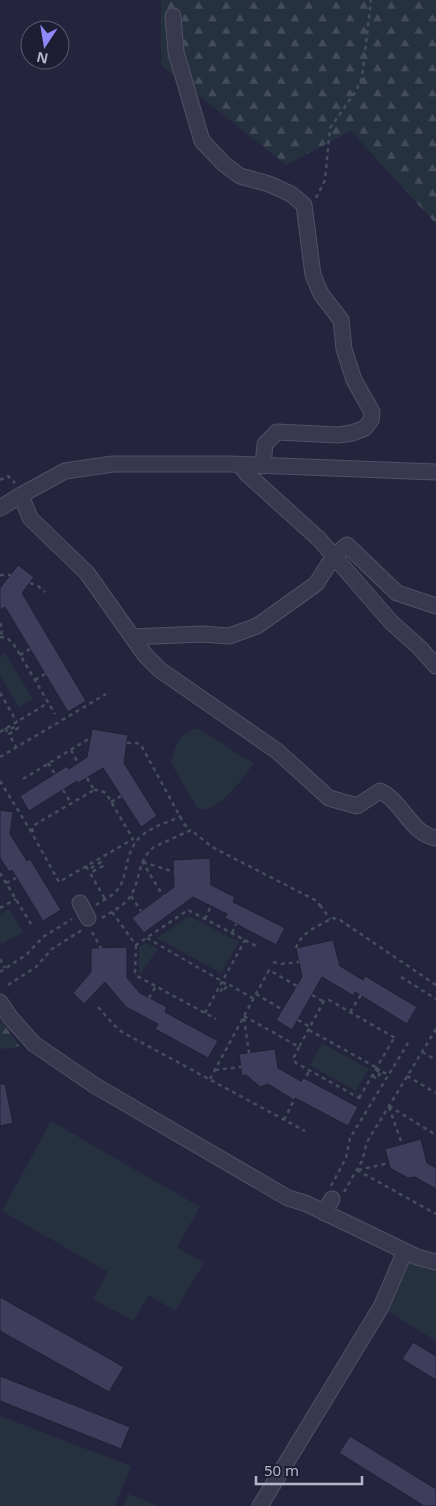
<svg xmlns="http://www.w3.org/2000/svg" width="436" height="1506" font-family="'Noto Sans',sans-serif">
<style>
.forest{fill:url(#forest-firs)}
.green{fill:#26313f}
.building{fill:#3e3e5c;stroke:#1f1f35}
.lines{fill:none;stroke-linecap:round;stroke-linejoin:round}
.minor-casing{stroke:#505066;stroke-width:17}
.path{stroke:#444e5c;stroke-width:2.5;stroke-dasharray:4 4;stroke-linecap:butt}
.minor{stroke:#38384e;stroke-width:15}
</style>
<defs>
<pattern id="forest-firs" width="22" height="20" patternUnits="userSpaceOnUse" patternTransform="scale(1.25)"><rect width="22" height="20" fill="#26313f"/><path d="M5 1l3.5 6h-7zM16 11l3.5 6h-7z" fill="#434c59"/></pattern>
</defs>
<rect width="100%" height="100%" fill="#24243e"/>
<!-- forest -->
<path class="forest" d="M161 0H436V224L351 131 286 165 161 65Z
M0 1019 20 1047 0 1049Z"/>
<!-- green -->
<path class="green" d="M5 653 33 699 19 707 0 676V657Z
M198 728 247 760 254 763C244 777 218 814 198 809L171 763C175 746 179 732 198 728Z
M9 909 23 932 2 944 0 941V914Z
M189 916 239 942 221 973 157 938Z
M146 943 158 949 140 974 139 971V947Z
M322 1043 369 1069 356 1091 310 1065Z
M51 1121 200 1207 177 1247 204 1263 175 1311 149 1295 133 1321 93 1299 108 1272 2 1211Z
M405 1251 436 1260V1341L381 1307Z
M0 1416 131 1466 115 1506H0Z
M128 1494 154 1504V1506H124Z"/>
<!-- building -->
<path class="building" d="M18 565 34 577 22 593 86 701 68 712 5 607 0 610V588Z
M92 729 128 735 124 763 157 816 141 827 103 768 78 783 77 781 29 811 20 796 67 766 69 769 87 757Z
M0 810 13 812 10 834 27 861 30 859 61 910 43 921 12 870 9 872 0 858Z
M210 858 211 885 235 897 233 902 285 928 276 945 225 918 227 914 193 897 144 933 132 918 174 887 173 860Z
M333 940 340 966 363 980 365 976 417 1007 407 1024 355 992 354 996 322 977 292 1030 276 1020 302 977 296 948Z
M127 947V978L140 993 167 1007 165 1012 218 1041 208 1058 155 1029 158 1024 126 1007 105 982 84 1004 73 993 91 972V948Z
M275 1049 278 1068 304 1083 306 1079 358 1107 348 1126 295 1098 294 1100 268 1084 260 1087 246 1075 242 1076 239 1054Z
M0 1084H5L13 1123 0 1126Z
M421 1139 427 1163 436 1168V1189L415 1177 408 1178 390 1168 385 1149Z
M0 1297 124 1367 109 1392 0 1331Z
M413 1342 436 1356V1380L402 1359Z
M0 1376 130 1427 121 1449 0 1401Z
M350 1436 436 1489V1506H424L339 1453Z"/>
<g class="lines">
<!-- minor casing -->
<g class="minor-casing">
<path id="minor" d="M173 16 176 52 202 141 224 164 240 176 269 184 291 194 304 205 313 275 321 294 341 320 344 349 354 380 372 412 371 420 365 428 352 433 338 435 277 432 265 444 263 466
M240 465 247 474 319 539 391 622 420 648 436 666
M21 495 65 471 113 464H230L436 472
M0 508 21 495 30 518 87 573 145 655 160 670 277 751 329 798 357 806 380 791C402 801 411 834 436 838
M132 637 202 634 229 636 257 626 316 584 334 556 347 545 397 593 436 606
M80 903 88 918
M0 1002 10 1017 34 1044 94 1085 288 1198 305 1203 417 1257 436 1262
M324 1213 332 1199
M260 1506 381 1307 405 1251"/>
</g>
<!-- path -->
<path class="path" d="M316 198 325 180 330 128 356 91 362 78 371 0
M0 480 8 476 15 483
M0 575H11
M30 583 38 586 45 592
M0 623 2 628 1 637
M0 637 7 638 13 643 55 714
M20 655 30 649
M35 680 45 674
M0 693 17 722
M5 728 7 731 16 726 18 728 9 734 16 747
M0 732 48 703
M127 743H137L141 745 184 824 190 830
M71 750 78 763
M0 757 106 694
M48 763 55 774
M87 778 94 790
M23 779 90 738
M0 781 32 833
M63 790 71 803
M94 790H99L106 793 133 839 59 882 34 837 32 828 36 824Z
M111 802 121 796
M142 861 163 896
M143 862 174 872
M86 866 88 870 101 862 103 866 90 873 105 899
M0 873 31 924
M6 883 16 878
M131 896 141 911
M96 905C103 900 113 896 118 889 128 877 124 854 139 838 150 827 167 823 181 816
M320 905 330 919
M0 908 16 899
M112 912 136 945 188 910 256 946
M102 918C111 912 124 906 130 897 141 880 137 860 154 847L191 830 212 847 315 900 320 905 316 908
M205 919 211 906
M92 932 101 948
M232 933 236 924
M147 938 225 983 221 991 223 992 228 984 254 999
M136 945 135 972 137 976 216 1019
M296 948C301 932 320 925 333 918L340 920 436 985
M0 959 5 968
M273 962 281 964 299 962
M0 972 26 955 43 937 72 919
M401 977 436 999
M8 985 36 967 52 949 82 930
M256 994 283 1010
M312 995 324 1002
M149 998 156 986
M98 1007 114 1025 122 1032 305 1131
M350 1012 361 995
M205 1013 245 940
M244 1016 299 1047 324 1001 329 1000 397 1039
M244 1018 249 1053
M298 1020 310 1027
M309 1030 379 1069 374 1077 377 1079 381 1071 389 1075
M299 1047 293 1059 296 1063 361 1099
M422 1052 436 1060
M215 1070 241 1067
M407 1076 436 1093
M210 1079 269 970 297 986
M303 1083 309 1071
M359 1098 394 1038
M389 1106 436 1135
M389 1107 402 1144
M284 1120 294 1100
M357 1170 436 1214
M358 1170 389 1163
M331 1186 346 1158 350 1138 408 1043
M344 1192 362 1161 367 1142 436 1029"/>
<!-- minor -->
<use href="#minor" class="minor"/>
</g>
<!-- north arrow -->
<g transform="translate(45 45) rotate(192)"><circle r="24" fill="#1d1d33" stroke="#5a596f"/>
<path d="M0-4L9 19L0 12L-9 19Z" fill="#8f89f8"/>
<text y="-8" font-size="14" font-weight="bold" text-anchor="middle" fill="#b5b4c9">N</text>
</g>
<!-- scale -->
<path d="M256 1476v8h106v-8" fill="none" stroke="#b5b4c9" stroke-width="2.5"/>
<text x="264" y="1476" font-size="15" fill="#b5b4c9" stroke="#1d1d33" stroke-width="4" paint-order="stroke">50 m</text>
</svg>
